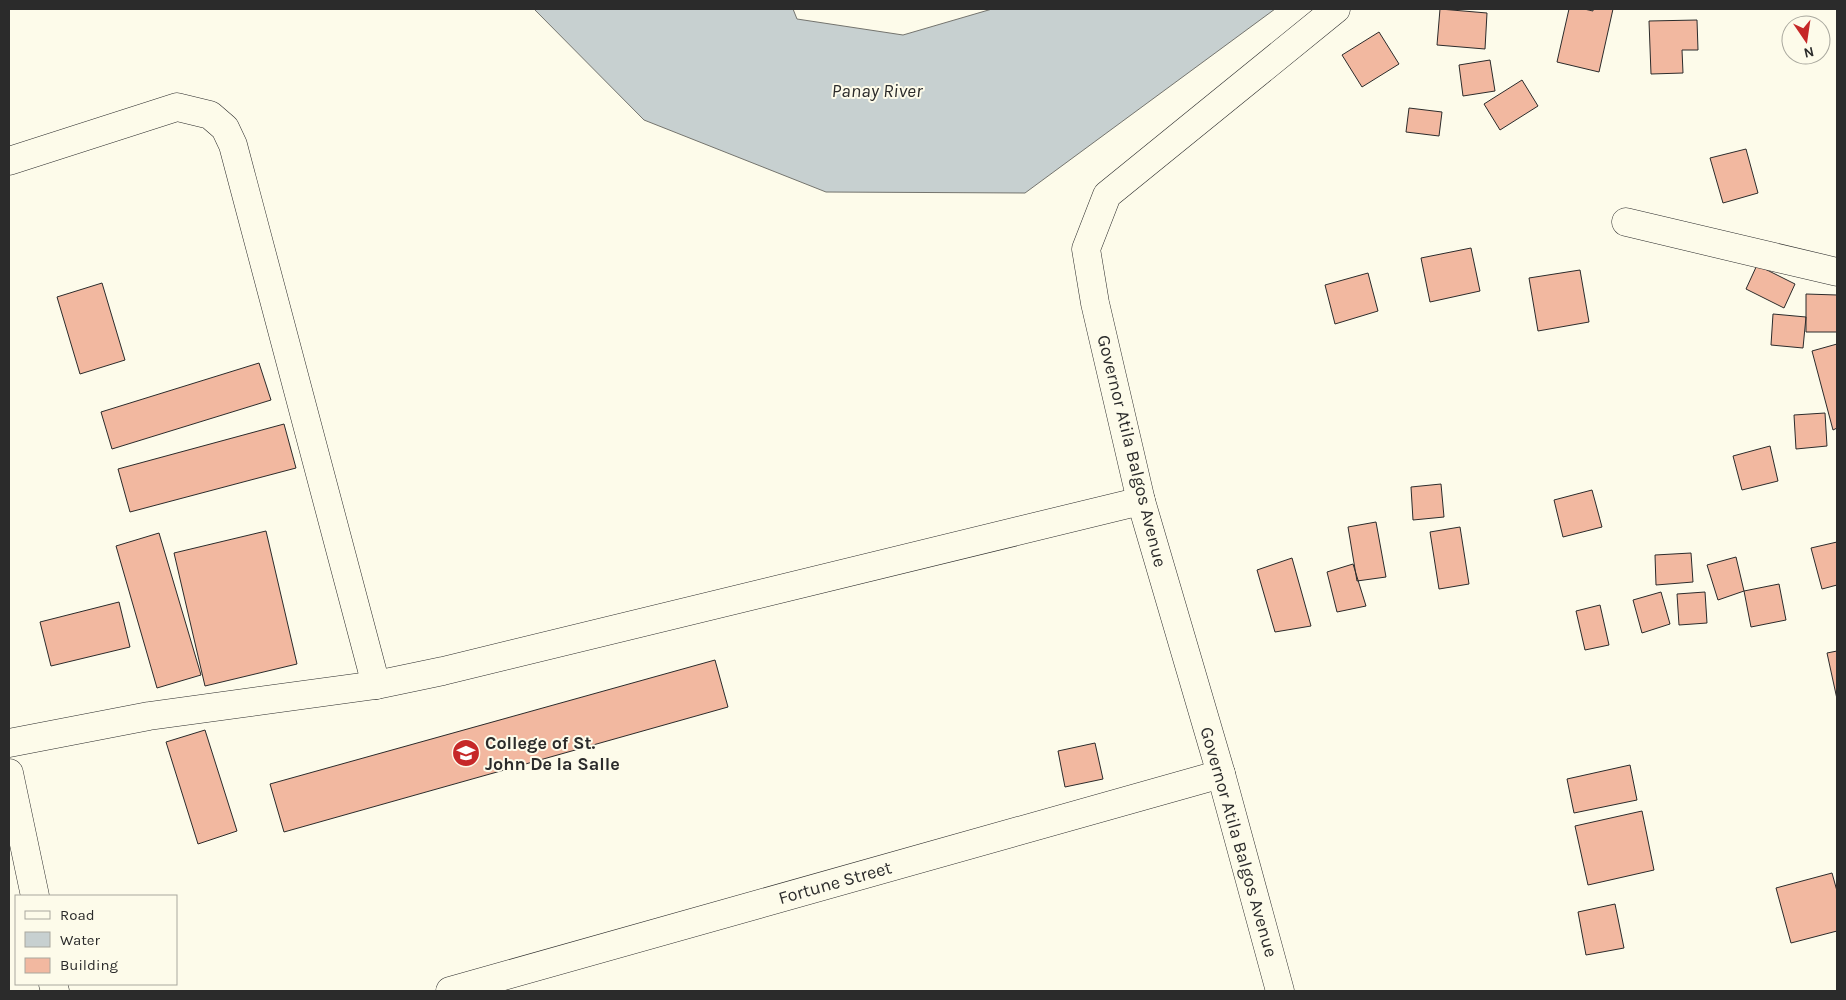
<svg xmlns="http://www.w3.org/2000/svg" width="1846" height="1000" font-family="Karla,sans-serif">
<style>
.water{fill:#c7d0d0;stroke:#74746e}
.building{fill:#f2b8a0;stroke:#2b2b2b}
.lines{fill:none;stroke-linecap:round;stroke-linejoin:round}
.minor-casing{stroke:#2b2b2b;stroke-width:29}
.major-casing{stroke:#2b2b2b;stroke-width:29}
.minor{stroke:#fdfbea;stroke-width:28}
.major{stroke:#fdfbea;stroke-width:28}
.labels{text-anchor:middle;stroke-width:4;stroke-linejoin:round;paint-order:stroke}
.street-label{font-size:18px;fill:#2b2b2b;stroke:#fdfbea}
.poi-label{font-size:18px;font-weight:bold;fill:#2b2b2b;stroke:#fdfbea;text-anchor:start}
.water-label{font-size:19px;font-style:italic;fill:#2b2b2b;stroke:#fdfbea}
</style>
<rect width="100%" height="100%" fill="#fdfbea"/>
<!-- water -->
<path class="water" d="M534 9H793L797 19 903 35 992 9H1275L1025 193 826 192 644 120Z"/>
<!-- building -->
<path class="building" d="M1440 9 1487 13 1485 49 1437 45Z
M1569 9H1584L1593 11V9H1613L1599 72 1557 62Z
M1697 20 1698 50H1682L1683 73 1651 74 1649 21Z
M1379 32 1399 64 1362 87 1342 55Z
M1490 60 1495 91 1463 96 1459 65Z
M1522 80 1538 106 1500 130 1484 104Z
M1409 108 1442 112 1439 136 1406 132Z
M1746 149 1758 193 1723 203 1710 158Z
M1471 248 1480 291 1430 302 1421 258Z
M1757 265 1795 284 1784 308 1746 289Z
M1580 270 1589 322 1538 331 1529 278Z
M1368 273 1378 311 1335 324 1325 285Z
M102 283 125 360 80 374 57 297Z
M1806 294 1837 295V332H1806Z
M1773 314 1806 317 1803 348 1771 345Z
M1837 344V428L1833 430 1812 351Z
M259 363 271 400 112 449 101 412Z
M1825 413 1827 446 1796 449 1794 415Z
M284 424 296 468 130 512 118 469Z
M1770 446 1778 481 1742 490 1733 456Z
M1441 484 1444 517 1413 520 1411 487Z
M1592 490 1602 527 1563 537 1554 500Z
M1376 522 1386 577 1357 581 1348 527Z
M1460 527 1469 584 1439 589 1430 532Z
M266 531 297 664 205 686 174 553Z
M159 533 201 675 157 688 116 546Z
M1837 542V585L1822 589 1811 548Z
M1691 553 1693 582 1656 585 1655 555Z
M1736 557 1744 591 1718 600 1707 565Z
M1292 558 1311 626 1275 632 1257 570Z
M1353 564 1366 606 1337 612 1327 572Z
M1779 584 1786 620 1751 627 1744 591Z
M1661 592 1670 624 1642 633 1633 600Z
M1705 592 1707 623 1679 625 1677 594Z
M119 602 130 647 51 666 40 622Z
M1600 605 1609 645 1585 650 1576 611Z
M1837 651V699L1827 653Z
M715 660 728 707 284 832 270 784Z
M205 730 237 831 198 844 166 742Z
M1095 743 1103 779 1065 787 1058 751Z
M1630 765 1637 800 1574 813 1567 779Z
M1642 811 1654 870 1588 885 1575 826Z
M1832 873 1837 891V931L1791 943 1776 888Z
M1615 904 1624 948 1586 955 1578 912Z"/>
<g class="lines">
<!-- minor casing -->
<g class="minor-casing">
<g id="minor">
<path d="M9 161 177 107 210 115 225 128 233 145 376 685"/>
<path d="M1626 222 1837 272"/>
<path d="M9 743 149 716 376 685 443 671 1141 501"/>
<path d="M9 773 35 896"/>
<path d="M53 984 55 991"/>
<path id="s1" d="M450 991 1221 774"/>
</g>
</g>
<!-- major casing -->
<g class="major-casing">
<path id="major" d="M1280 991 1221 774 1141 501 1095 303 1086 249 1107 195 1336 9"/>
</g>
<!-- minor -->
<use href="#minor" class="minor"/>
<!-- major -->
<use href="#major" class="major"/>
</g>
<!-- icons -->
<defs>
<g id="university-disc" transform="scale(1.4375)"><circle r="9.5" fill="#c62828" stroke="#fdfbea"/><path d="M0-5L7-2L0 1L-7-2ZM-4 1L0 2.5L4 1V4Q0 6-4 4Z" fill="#fff"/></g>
</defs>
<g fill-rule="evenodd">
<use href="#university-disc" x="466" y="753"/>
</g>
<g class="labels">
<!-- street labels -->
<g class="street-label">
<text transform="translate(1132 451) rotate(76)" y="6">Governor Atila Balgos Avenue</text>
<text transform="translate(1239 842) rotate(74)" y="6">Governor Atila Balgos Avenue</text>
<text dy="6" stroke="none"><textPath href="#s1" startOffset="400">Fortune Street</textPath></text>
</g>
<!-- poi labels -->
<g class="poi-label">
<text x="485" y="749">College of St.<tspan x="485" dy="21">John De la Salle</tspan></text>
</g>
<!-- water labels -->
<g class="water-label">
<text x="877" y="97">Panay River</text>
</g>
</g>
<!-- border -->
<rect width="1846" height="1000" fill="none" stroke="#2b2b2b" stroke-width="20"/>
<!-- legend -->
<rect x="15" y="895" width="162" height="90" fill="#fdfbea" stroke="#a9a89e"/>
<rect x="25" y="911" width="25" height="8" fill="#fdfbea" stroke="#a9a89e"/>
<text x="60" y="920" font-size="15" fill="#2b2b2b">Road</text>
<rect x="25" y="932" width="25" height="15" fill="#c7d0d0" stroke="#a9a89e"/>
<text x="60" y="945" font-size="15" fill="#2b2b2b">Water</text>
<rect x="25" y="958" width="25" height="15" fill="#f2b8a0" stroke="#a9a89e"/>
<text x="60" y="970" font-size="15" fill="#2b2b2b">Building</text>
<!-- north arrow -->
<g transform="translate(1806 40) rotate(167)"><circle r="24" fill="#fdfbea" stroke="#a9a89e"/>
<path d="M0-4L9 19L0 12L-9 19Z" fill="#c62828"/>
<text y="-8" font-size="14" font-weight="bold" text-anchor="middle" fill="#2b2b2b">N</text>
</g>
</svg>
